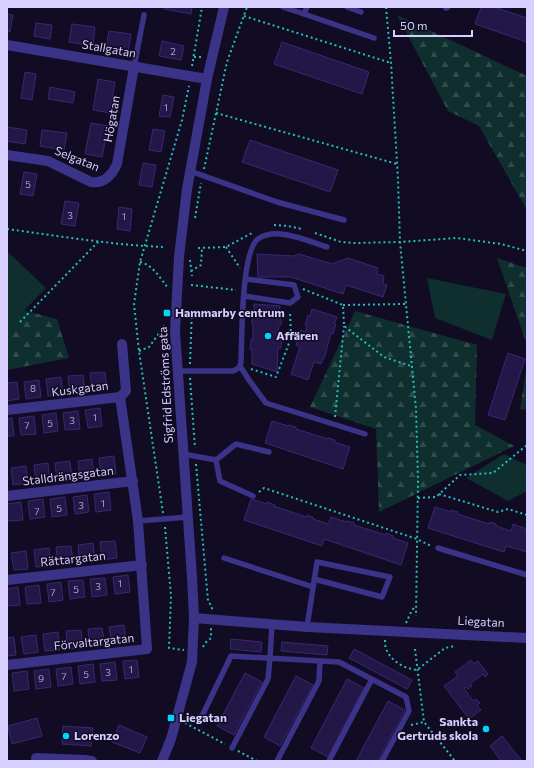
<svg xmlns="http://www.w3.org/2000/svg" width="534" height="768" font-family="Commissioner,sans-serif">
<style>
.forest{fill:url(#forest-firs)}
.green{fill:#0f2e2e}
.building{fill:#221746;stroke:#392774}
.lines{fill:none;stroke-linecap:round;stroke-linejoin:round}
.path{stroke:#24bebb;stroke-width:2;stroke-dasharray:2 3;stroke-linecap:butt}
.service{stroke:#3a3387;stroke-width:5.5}
.minor{stroke:#3a3387;stroke-width:10}
.poi-dot{fill:#00d6fa;stroke:#110c24;stroke-width:1.5}
.labels{text-anchor:middle;stroke-width:3;stroke-linejoin:round;paint-order:stroke}
.number-label{font-size:10px;fill:#a9a1d1}
.street-label{font-size:12px;fill:#d6cfff;stroke:#110c24}
.poi-label{font-size:12px;font-weight:bold;fill:#d6cfff;stroke:#110c24;text-anchor:start}
</style>
<defs>
<pattern id="forest-firs" width="22" height="20" patternUnits="userSpaceOnUse"><rect width="22" height="20" fill="#0f2e2e"/><path d="M5 1l3.5 6h-7zM16 11l3.5 6h-7z" fill="#314b4d"/></pattern>
</defs>
<rect width="100%" height="100%" fill="#110c24"/>
<!-- forest -->
<path class="forest" d="M397 15 527 76V210L479 126 448 111Z
M497 258 527 268V345Z
M7 306 57 319 69 358 7 370Z
M355 311 477 345 475 425 514 446 379 512 376 429 310 407Z
M527 364V410L520 409Z"/>
<!-- green -->
<path class="green" d="M7 251 46 288 16 319 7 310Z
M427 278 506 294 492 340 435 318Z
M504 454 527 465V491L508 501 466 478Z"/>
<!-- building -->
<path class="building" d="M164 7H192L191 14 164 9Z
M481 7H494L527 18V42L475 24Z
M7 14 13 15 10 32 7 31Z
M36 23 52 25 50 39 34 36Z
M72 24 95 27 93 46 69 42Z
M109 31 131 34 128 52 106 48Z
M162 41 184 46 181 60 159 56Z
M282 42 369 72 362 94 274 64Z
M25 72 36 74 32 100 21 98Z
M98 79 115 82 110 113 93 110Z
M50 87 75 92 73 103 48 99Z
M163 95 174 97 170 117 159 116Z
M91 123 108 126 102 157 85 154Z
M7 127 27 130 25 144 7 141Z
M153 129 165 131 161 152 149 150Z
M42 130 67 133 64 150 40 146Z
M250 140 338 170 330 192 242 162Z
M143 163 156 165 152 187 139 185Z
M24 172 37 174 33 196 20 194Z
M65 201 79 203 75 226 61 224Z
M119 207 132 209 130 231 117 229Z
M257 254 293 256 299 254 332 264 348 258 378 268 377 274 384 276 383 284 387 285 383 297 346 285 343 294 291 277H258Z
M254 304 280 306 279 315 281 316V325H279L278 332 282 333 281 348H278L277 372 252 364V350H250L251 340H253V324H252V314H254Z
M312 309 337 317 334 324H336L333 334 331 333 324 359 323 358 321 364 314 362 308 380 291 374 300 347 296 345 301 330 305 332 307 326 305 325 308 315 310 316Z
M508 353 525 359 505 420 488 415Z
M105 372 107 389 92 391 90 373Z
M83 375 85 392 70 394 68 376Z
M61 377 63 395 48 396 46 379Z
M39 380 41 397 26 399 24 382Z
M17 382 19 399 7 401V383Z
M100 408 102 426 88 428 85 410Z
M78 411 80 429 65 430 63 413Z
M56 413 58 431 44 433 42 415Z
M34 416 36 434 21 435 19 418Z
M12 418 14 436H7V419Z
M272 421 288 426V425L296 427V429L328 439V438L335 440 334 442 350 447 343 469 265 443Z
M114 456 116 474 101 476 99 458Z
M92 459 94 477 80 478 78 461Z
M70 461 72 479 57 481 55 463Z
M48 463 50 481 36 483 34 465Z
M26 466 28 483 13 485 11 468Z
M109 492 111 510 96 512 94 494Z
M87 495 89 512 75 514 73 497Z
M65 497 67 515 52 517 50 499Z
M43 499 45 517 30 519 28 501Z
M251 499 267 504V502L275 505 274 506 306 517 307 515 314 518 313 519 328 524 331 517 346 522 347 521 354 523V525L386 535V533L393 536V538L408 543 401 565 324 539 322 546 244 520Z
M21 502 23 520 8 521 7 504Z
M435 507 451 512V510L458 512V514L489 524 490 522 496 524V526L511 531 513 524 527 529V552L506 546 504 552 428 528Z
M115 541 117 558 102 560 100 542Z
M93 543 95 561 80 562 78 545Z
M71 546 73 563 58 565 56 547Z
M49 548 51 566 36 567 34 550Z
M26 551 28 569 14 570 11 553Z
M128 575 130 592 115 594 113 577Z
M105 578 107 595 92 597 90 579Z
M83 580 85 597 70 599 68 581Z
M61 582 63 600 49 602 47 584Z
M39 585 41 603 27 604 25 587Z
M18 587 20 605 7 606V589Z
M124 625 126 643 112 644 109 627Z
M102 628 105 645 90 647 88 629Z
M81 630 83 647 68 649 66 631Z
M58 632 60 650 45 651 43 634Z
M36 635 38 652 24 654 21 637Z
M14 637 16 655 7 656V638Z
M231 639 262 642 261 652 230 649Z
M282 642 328 646 327 655 281 651Z
M354 649 412 680 407 689 349 658Z
M137 660 139 677 125 679 123 661Z
M471 660 474 664 478 661 488 674 485 677 483 674 470 684 472 686 468 689 466 687 464 688 473 701 476 699 480 703 477 705 481 710 469 719 444 686 458 676 455 672Z
M115 662 117 680 102 681 100 664Z
M93 664 95 682 80 684 78 666Z
M71 667 73 684 58 686 56 669Z
M49 669 51 687 36 689 34 671Z
M27 671 29 689 14 691 12 673Z
M245 673 262 682 234 735 217 726Z
M296 676 313 685 280 746 264 737Z
M347 679 364 688 328 757 311 748Z
M388 701 405 710 378 761H356Z
M37 718 42 736 12 744 8 726Z
M119 725 147 737 140 753 112 742Z
M63 726 93 728 91 746 62 744Z
M502 736 522 761H501L490 746Z"/>
<g class="lines">
<!-- path -->
<path class="path" d="M386 7 391 63 398 179 400 242 416 409 418 481 416 616
M244 16 391 63
M194 57H202
M192 66 202 7
M216 113 397 164
M204 169 227 62 247 7
M195 218 201 183
M274 225 288 226 302 229
M7 229C59 236 112 245 164 247
M315 233 341 242 355 243 400 242 457 238 501 244 527 251
M226 247 240 268
M198 248 226 247 252 233
M190 260 192 276
M140 262C153 265 160 278 168 288
M191 271 201 265 202 248
M191 285 236 290
M303 289 343 305 344 326 384 357 411 366
M343 305 405 304
M20 322 99 241
M139 351 149 347 166 324
M190 364 192 309
M251 369 276 377 291 338 290 311
M190 378 195 448
M335 417 344 326
M196 464 208 601 212 607V610
M259 492 264 488 417 539 431 546
M439 494 498 512 508 509 527 515
M418 498 436 497 460 475 493 473 527 445
M163 513 139 351 134 304 140 262 182 120 189 86
M165 527 171 596 169 648 184 650
M406 623 412 610 416 606
M385 640C384 657 401 668 417 670L445 648 455 646
M203 647 205 643 211 638V628
M415 649 424 722 455 761
M185 723 225 744
M411 725 424 722
M238 751 257 761"/>
<!-- service -->
<path class="service" d="M283 7 304 14
M307 7 304 14 374 38
M347 7 361 12
M446 8 448 7
M134 67 144 15
M190 171 277 202 344 220
M244 296 290 303 298 297 294 285 245 279
M240 366 249 380 266 403 365 434
M177 371H233L239 368 241 362C242 340 241 251 258 239 276 226 308 241 327 247
M183 454 216 460 236 444 269 452
M216 460 220 481 253 496
M138 521 188 517
M438 548 527 575
M224 558 313 587
M307 627 317 562 390 577 382 597 314 579
M202 716 231 656 339 662 406 697 409 711 382 761
M232 748 268 679 270 658 272 624
M277 761 319 681 320 661
M329 761 372 679"/>
<!-- minor -->
<path class="minor" d="M7 45 207 79
M7 155 48 161 91 182C104 184 112 175 117 164L134 67
M120 397 126 391 122 344
M7 410 120 397
M7 496 133 481
M7 580 142 565
M194 618 307 627 527 638
M7 665 147 649 138 521 120 397
M36 758 85 760 92 761
M162 761 171 739 192 662 194 618 192 577 175 331 179 257 187 189 207 79 224 7"/>
</g>
<!-- markers -->
<g class="poi-dot">
<rect x="163" y="309" width="8" height="8" rx="2"/>
<circle cx="268" cy="336" r="4"/>
<rect x="167" y="714" width="8" height="8" rx="2"/>
<circle cx="486" cy="729" r="4"/>
<circle cx="66" cy="736" r="4"/>
</g>
<g class="labels">
<!-- number labels -->
<g class="number-label">
<text x="173" y="55">2</text>
<text x="166" y="111">1</text>
<text x="28" y="188">5</text>
<text x="70" y="219">3</text>
<text x="124" y="220">1</text>
<text x="33" y="392">8</text>
<text x="95" y="421">1</text>
<text x="72" y="424">3</text>
<text x="50" y="427">5</text>
<text x="27" y="429">7</text>
<text x="103" y="507">1</text>
<text x="81" y="509">3</text>
<text x="59" y="512">5</text>
<text x="37" y="515">7</text>
<text x="120" y="587">1</text>
<text x="98" y="590">3</text>
<text x="76" y="593">5</text>
<text x="53" y="596">7</text>
<text x="131" y="673">1</text>
<text x="108" y="676">3</text>
<text x="86" y="678">5</text>
<text x="64" y="680">7</text>
<text x="41" y="682">9</text>
</g>
<!-- street labels -->
<g class="street-label">
<text transform="translate(109 49) rotate(10)" y="4">Stallgatan</text>
<text transform="translate(112 119) rotate(-80)" y="4">Högatan</text>
<text transform="translate(77 159) rotate(22)" y="4">Selgatan</text>
<text transform="translate(166 385) rotate(-93)" y="4">Sigfrid Edströms gata</text>
<text transform="translate(80 389) rotate(-7)" y="4">Kuskgatan</text>
<text transform="translate(68 476) rotate(-7)" y="4">Stalldrängsgatan</text>
<text transform="translate(73 559) rotate(-6)" y="4">Rättargatan</text>
<text transform="translate(481 622) rotate(3)" y="4">Liegatan</text>
<text transform="translate(94 642) rotate(-6)" y="4">Förvaltargatan</text>
</g>
<!-- poi labels -->
<g class="poi-label">
<text x="175" y="317">Hammarby centrum</text>
<text x="276" y="340">Affären</text>
<text x="179" y="722">Liegatan</text>
<text x="478" y="726" text-anchor="end">Sankta<tspan x="478" dy="14">Gertruds skola</tspan></text>
<text x="74" y="740">Lorenzo</text>
</g>
</g>
<!-- border -->
<rect width="534" height="768" fill="none" stroke="#d6cfff" stroke-width="16"/>
<!-- scale -->
<path d="M394 30v6h78v-6" fill="none" stroke="#d6cfff" stroke-width="2"/>
<text x="400" y="30" font-size="12" fill="#d6cfff" stroke="#110c24" stroke-width="3" paint-order="stroke">50 m</text>
</svg>
